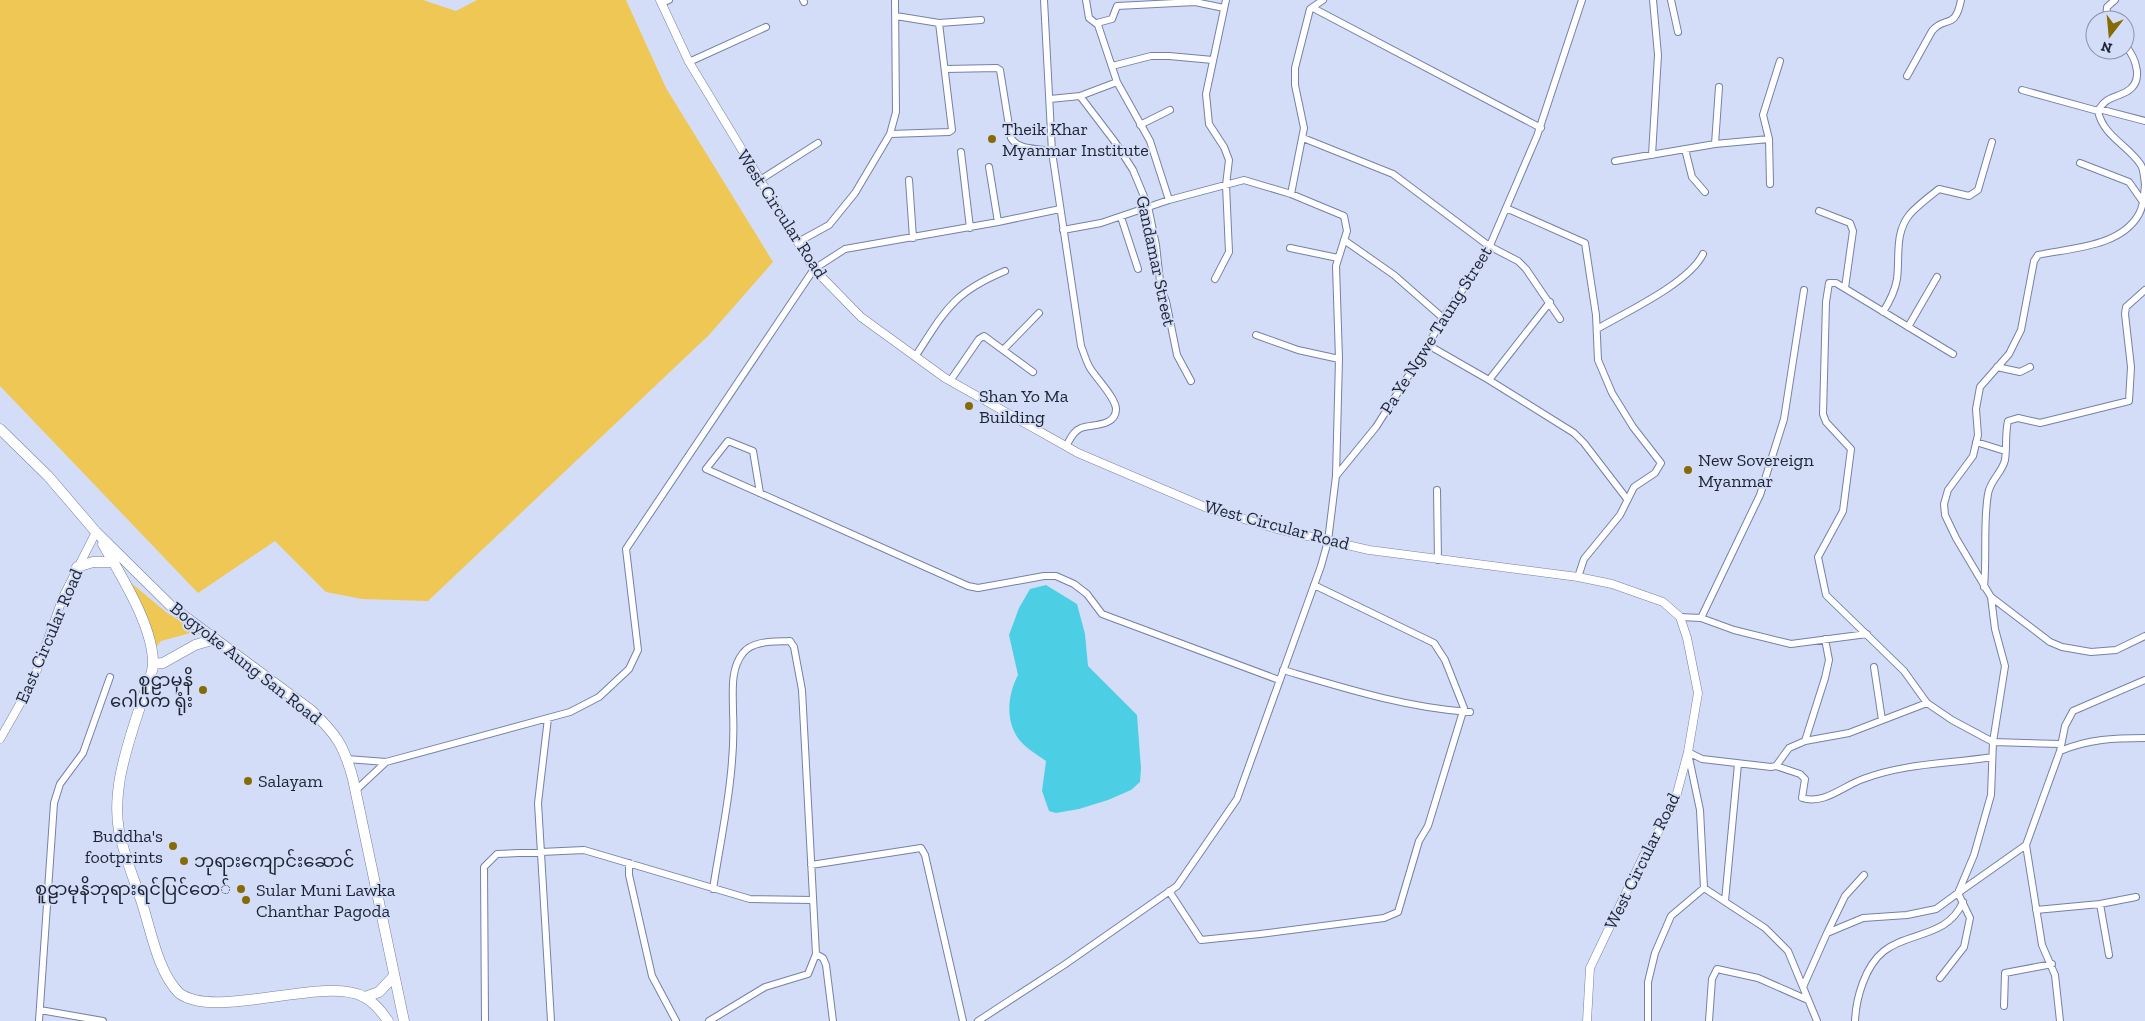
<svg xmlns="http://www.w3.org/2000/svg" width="2145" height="1021" font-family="'Zilla Slab','Noto Sans Myanmar',serif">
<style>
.green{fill:#eec755}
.water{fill:#4ccfe4}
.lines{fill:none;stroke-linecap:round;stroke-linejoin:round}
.minor-casing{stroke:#7481a8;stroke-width:8}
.tertiary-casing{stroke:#7481a8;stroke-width:9}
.trunk-casing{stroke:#7481a8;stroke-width:11}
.minor{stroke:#fff;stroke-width:6}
.tertiary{stroke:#fff;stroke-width:8}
.trunk{stroke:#fff;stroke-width:10}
.poi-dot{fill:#866a06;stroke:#d4ddf7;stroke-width:2}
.labels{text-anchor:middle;stroke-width:4;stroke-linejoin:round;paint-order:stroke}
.poi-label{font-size:18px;fill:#1e2433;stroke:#d4ddf7;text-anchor:start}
.street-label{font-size:18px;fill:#1e2433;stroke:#d4ddf7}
</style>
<rect width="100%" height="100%" fill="#d4ddf7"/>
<!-- green -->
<path class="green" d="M0 0H423L456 11 477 0H626L666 88 773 262 709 335 428 601 362 599 326 592 275 541 198 593 0 386Z
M130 582 167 613 198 631 161 641 156 647Z"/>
<!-- water -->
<path class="water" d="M1046 585 1077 604 1085 634 1088 666 1137 715 1141 768 1140 782 1131 790 1108 800 1079 809 1056 813 1049 811 1042 791 1046 761C1036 754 1022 746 1016 735 1005 716 1009 692 1018 675L1009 635 1019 608 1030 589Z"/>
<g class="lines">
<!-- minor casing -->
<g class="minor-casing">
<path id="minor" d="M803 0 804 2
M1044 0 1052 152 1081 346C1084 353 1086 361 1090 368 1096 378 1117 399 1116 410 1115 427 1091 424 1081 428 1073 431 1070 440 1066 446
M1086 0 1089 18 1098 25 1117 82 1150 141 1169 200
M1671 0 1678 32
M661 3 669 0
M1313 8 1541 128
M896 16 939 23 981 20
M2106 20 2107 7 2115 0
M1097 23 1112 19 1117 6 1195 2 1224 8
M2125 45C2136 58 2145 82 2126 92 2112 99 2106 97 2098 111 2103 136 2128 145 2141 165 2144 170 2144 179 2145 184
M689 62 766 27
M1112 66 1151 56H1169L1213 60
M945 69 997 68 1000 70 1011 138C1020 152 1039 147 1052 152
M1907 76 1932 31C1945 15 1955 31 1961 0
M2022 90 2098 111
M1080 96 1117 82
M1050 99 1080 96 1115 142 1133 170 1148 206 1156 245 1161 290 1166 301 1177 355 1191 381
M2099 109 2145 121
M1140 125 1170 110
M890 134 949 132 952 130 939 23
M1303 138 1393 174 1489 246 1518 261 1526 269 1560 319
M1715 144 1719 87
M1685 149 1692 177 1705 192
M961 152 970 228
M1652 155 1658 55 1653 0
M1615 161 1715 144 1769 139
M2080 163 2129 182 2143 202
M989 167 998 222
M760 180 818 143
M909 180 913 238
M1770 184 1769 139 1763 115 1780 61
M1291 194 1304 128 1295 85V68L1310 9 1323 0
M1506 208 1585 243 1596 315 1598 360 1612 393 1633 427 1661 463 1655 473 1634 487 1620 515 1584 559 1578 577
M1819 211 1850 223 1853 231 1845 288
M1121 217 1138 269
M1063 230 1101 223 1169 200 1244 180 1291 194 1344 216 1347 231 1336 266 1339 359 1336 476
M1344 240 1394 275 1443 318
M798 242 829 225 855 193 890 134 896 112 895 0
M1290 248 1338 258
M1215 279 1229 252 1226 185 1229 160 1224 147 1209 124 1206 94 1226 0
M1883 312C1890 301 1895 291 1897 279 1900 258 1894 233 1910 214 1918 205 1930 196 1939 189L1969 196 1978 190 1992 142
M1908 327 1937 277
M1597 329C1626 312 1689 283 1703 254
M1256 335 1298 350 1339 359
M1428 345 1489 380 1574 433 1584 443 1627 499
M1003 350 1039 313
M1953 354 1836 283H1829L1826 302 1823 414 1826 422 1851 449 1843 511 1818 557 1826 595 1904 671 1927 703 1952 720 1993 742 2060 744
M915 357C945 311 952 293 1005 271
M1997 367 2020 372 2030 367
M1489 380 1550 302
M950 381 979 339 984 336 1033 372
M1976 442 2005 451
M1437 490 1438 560
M760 493 753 451 728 441 706 469 968 586 978 588 1044 576H1056L1074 584 1087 594 1102 614 1279 680
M1984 587C1987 556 1983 524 1988 494 1990 480 2002 473 2005 460 2007 447 2005 433 2008 421L2018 418 2040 423 2129 401 2131 367 2125 314 2126 307 2145 290
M1991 597 2050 642 2062 647 2091 652 2116 650 2145 636
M1680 617 1701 618 1734 630 1791 644 1867 634
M1701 618 1760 495 1784 419 1804 290
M1874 667 1882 720
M1283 670C1344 688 1407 708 1470 712
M548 718 538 803 551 1021
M1805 741 1825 678 1829 660 1825 639
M2060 751C2089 739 2114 738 2145 738
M1688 752 1702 759 1771 767 1776 766 1789 748 1805 741 1849 733 1927 703
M1688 753 1700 810 1704 888 1765 928 1788 951 1817 1021
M347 759 386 762 570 712 599 697 629 669 638 650 626 549 814 269 845 249 998 222 1060 209
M1776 766 1800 774 1805 779 1802 798C1824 805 1843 786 1863 779 1905 763 1949 764 1992 757
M355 791 386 762
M629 863V875L652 976 676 1021
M811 865 921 848 925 855 963 1021
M713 889C722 831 736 771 733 712 733 692 730 669 743 653 753 640 775 642 790 641L794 647 802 690 816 954 823 958 826 965 833 1021
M1169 891 1201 940 1260 934 1384 918 1398 912 1419 841 1428 826 1464 708 1445 660 1434 643 1314 585
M1725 901 1738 764
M2100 904 2109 955
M2036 910 2100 904 2136 897
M1827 933 1845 896 1864 875
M1940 978 1964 947 1970 918 1958 893 2026 845
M1803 987 1827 933 1863 918 1907 915 1936 909 1958 893 1974 855 1991 795 1993 742 2005 666 1995 629 1991 597 1956 538 1945 515 1944 504 1948 490 1973 456 1978 435 1976 409 1980 387 2009 354 2021 330 2034 261 2038 255C2071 248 2121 247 2139 214 2144 205 2144 195 2145 184
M2004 1006 2005 973 2052 964
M40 1010 103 1021
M39 1021 54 803 60 784 83 753 110 677
M485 1021 484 867 497 854 584 850 750 899 813 900
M709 1021 765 987 808 974 816 954
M978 1021 1064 965 1177 886 1237 799 1321 566 1328 541 1336 476 1376 427 1428 345 1443 318 1485 257 1537 136 1582 0
M1648 1021V982L1655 953 1671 916 1704 888
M1709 1021 1712 979 1717 969 1758 978 1808 1000
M1855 1021C1856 998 1865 966 1884 951 1910 931 1947 938 1963 902
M2060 1021 2055 975 2042 945 2026 845 2060 751 2065 726 2073 711 2145 680"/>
</g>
<!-- tertiary casing -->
<g class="tertiary-casing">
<path id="tertiary" d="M660 0 689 62 814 269 861 317 945 378 1078 453 1205 507 1277 529 1369 550 1578 577 1612 584 1663 602 1680 617 1687 638 1698 693 1688 752 1676 797 1663 824 1644 855 1590 968 1587 1021
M0 739 33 681 63 597 96 532"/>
</g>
<!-- trunk casing -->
<g class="trunk-casing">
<path id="trunk" d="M0 429 48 476 96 532 172 607 312 711C337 735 344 746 353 779L404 1021
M103 544C121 576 154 627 153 665 152 676 146 688 143 698 134 724 125 751 120 778 117 795 116 814 119 831 124 855 134 879 142 903 151 931 158 972 179 993 216 1021 324 975 364 997 374 1002 382 1012 388 1021
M77 567 93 562H113
M153 664 163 663 195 645 215 639
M365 997 379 992 393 977"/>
</g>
<!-- minor -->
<use href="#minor" class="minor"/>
<!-- tertiary -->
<use href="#tertiary" class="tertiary"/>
<!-- trunk -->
<use href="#trunk" class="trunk"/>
</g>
<!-- markers -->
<g class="poi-dot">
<circle cx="992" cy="139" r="5"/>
<circle cx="969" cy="406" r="5"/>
<circle cx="1688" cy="470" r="5"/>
<circle cx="203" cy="690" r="5"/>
<circle cx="248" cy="781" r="5"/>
<circle cx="173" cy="846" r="5"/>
<circle cx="184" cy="861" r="5"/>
<circle cx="241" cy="889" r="5"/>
<circle cx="246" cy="900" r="5"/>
</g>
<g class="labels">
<!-- poi labels -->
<g class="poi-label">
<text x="1002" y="135">Theik Khar<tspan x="1002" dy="21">Myanmar Institute</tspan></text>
<text x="979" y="402">Shan Yo Ma<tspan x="979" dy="21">Building</tspan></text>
<text x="1698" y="466">New Sovereign<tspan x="1698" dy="21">Myanmar</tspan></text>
<text x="193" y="686" text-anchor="end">စူဠာမုနိ<tspan x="193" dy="21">ဂေါပက ရုံး</tspan></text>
<text x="258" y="787">Salayam</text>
<text x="163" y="842" text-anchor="end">Buddha's<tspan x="163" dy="21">footprints</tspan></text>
<text x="194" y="867">ဘုရားကျောင်းဆောင်</text>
<text x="231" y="895" text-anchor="end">စူဠာမုနိဘုရားရင်ပြင်တေ်</text>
<text x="256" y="896">Sular Muni Lawka<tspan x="256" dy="21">Chanthar Pagoda</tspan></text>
</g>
<!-- street labels -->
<g class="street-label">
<text transform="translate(782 214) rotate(57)" y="6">West Circular Road</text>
<text transform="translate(1156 261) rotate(78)" y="6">Gandamar Street</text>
<text transform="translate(1436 330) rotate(-58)" y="6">Pa Ye Ngwe Taung Street</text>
<text transform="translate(1277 525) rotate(15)" y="6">West Circular Road</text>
<text transform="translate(49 636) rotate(-67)" y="6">East Circular Road</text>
<text transform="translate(246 663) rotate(38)" y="6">Bogyoke Aung San Road</text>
<text transform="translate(1642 861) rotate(-64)" y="6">West Circular Road</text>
</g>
</g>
<!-- north arrow -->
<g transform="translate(2110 35) rotate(196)"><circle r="24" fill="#d4ddf7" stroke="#8b93a9"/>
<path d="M0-4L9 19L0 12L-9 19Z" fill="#866a06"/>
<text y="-8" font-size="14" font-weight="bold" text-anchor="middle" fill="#1e2433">N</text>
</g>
</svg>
